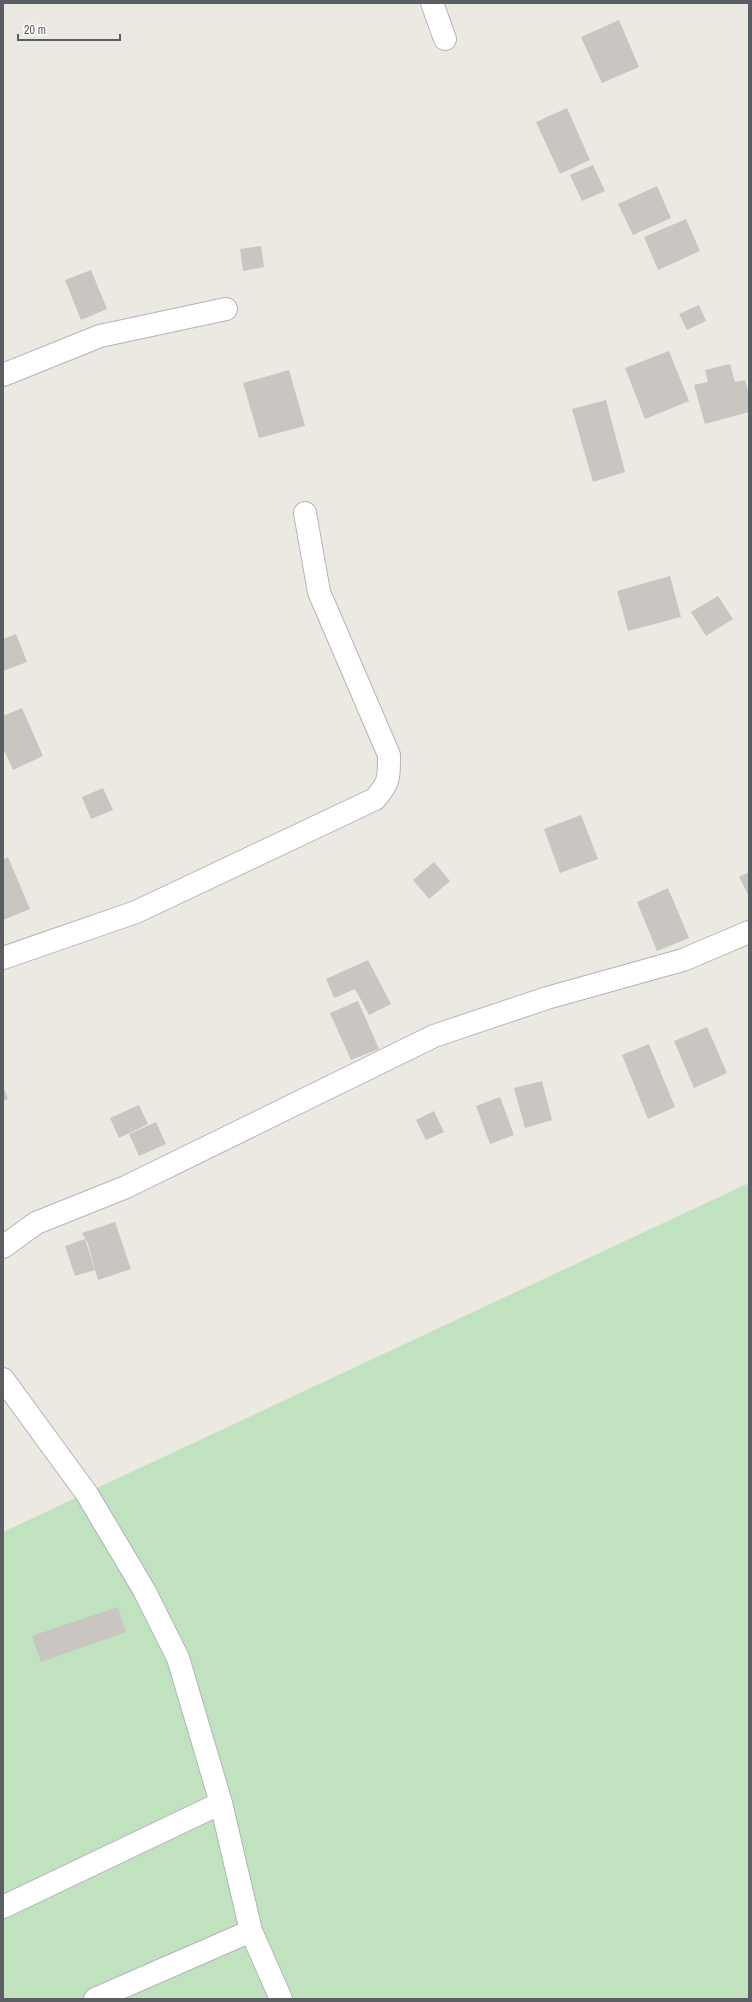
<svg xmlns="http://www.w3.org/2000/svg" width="752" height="2002" font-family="'Archivo Narrow',sans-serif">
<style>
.green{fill:#c0e2bf}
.building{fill:#c9c5c0}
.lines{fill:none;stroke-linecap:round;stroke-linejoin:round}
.minor-casing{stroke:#b2b4b8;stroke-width:24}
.minor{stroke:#fff;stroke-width:22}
</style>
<rect width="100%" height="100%" fill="#ebe9e1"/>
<!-- green -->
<path class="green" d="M749 1183V1999H3V1532Z"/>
<!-- building -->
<path class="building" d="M619 20 639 67 602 83 581 37Z
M567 108 590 160 560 174 536 122Z
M593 165 605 191 582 201 570 175Z
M657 186 671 218 633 235 618 204Z
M686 219 700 251 658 270 644 237Z
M261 246 264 267 243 271 240 249Z
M91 270 107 309 81 320 65 280Z
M699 305 706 321 687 330 679 314Z
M669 351 689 401 645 419 625 368Z
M730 364 735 382 745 380 749 394V412L705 424 694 385 708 382 705 370Z
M289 370 305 426 259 438 243 383Z
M606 400 625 472 593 482 572 409Z
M670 576 681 617 628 631 617 591Z
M718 596 733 619 706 636 691 612Z
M16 634 27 662 3 671V639Z
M22 708 43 756 13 770 3 748V716Z
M103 788 113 810 91 819 82 797Z
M581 815 598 859 560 873 544 829Z
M8 857 30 909 3 920V860Z
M434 862 450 881 429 899 413 880Z
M749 872V896L739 877Z
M668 888 689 938 657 951 637 902Z
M368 960 391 1004 369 1015 355 989 334 998 326 979Z
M358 1001 379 1049 351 1060 330 1013Z
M707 1027 727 1073 694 1088 674 1041Z
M649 1044 675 1107 648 1119 622 1055Z
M542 1081 552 1120 525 1128 514 1088Z
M3 1086 8 1099 3 1101Z
M500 1097 514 1135 490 1144 476 1106Z
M139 1105 148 1124 119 1138 110 1118Z
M434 1111 444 1132 426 1140 416 1120Z
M156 1122 166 1144 139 1156 129 1134Z
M115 1222 131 1269 98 1280 88 1244 82 1233Z
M85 1239 95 1270 75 1276 65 1246Z
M118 1607 126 1632 41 1662 32 1636Z"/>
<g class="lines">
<!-- minor casing -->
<g class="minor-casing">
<path id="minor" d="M432 3 445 39
M3 375 100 336 226 309
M3 958 136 912 375 799C390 782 389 777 389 755L319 592 305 513
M3 1247 36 1223 126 1187 434 1036 547 998 683 960 749 932
M3 1379 87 1494 144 1590 178 1658 221 1803 251 1931 281 1999
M3 1907 221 1803
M95 1999 251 1931"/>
</g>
<!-- minor -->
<use href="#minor" class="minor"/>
</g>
<!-- border -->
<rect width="752" height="2002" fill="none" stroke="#5a5d61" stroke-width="8"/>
<!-- scale -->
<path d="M18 34v6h102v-6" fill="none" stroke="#5a5d61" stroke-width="2"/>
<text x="24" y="34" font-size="12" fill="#5a5d61" stroke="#ffffff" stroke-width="3" paint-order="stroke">20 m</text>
</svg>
